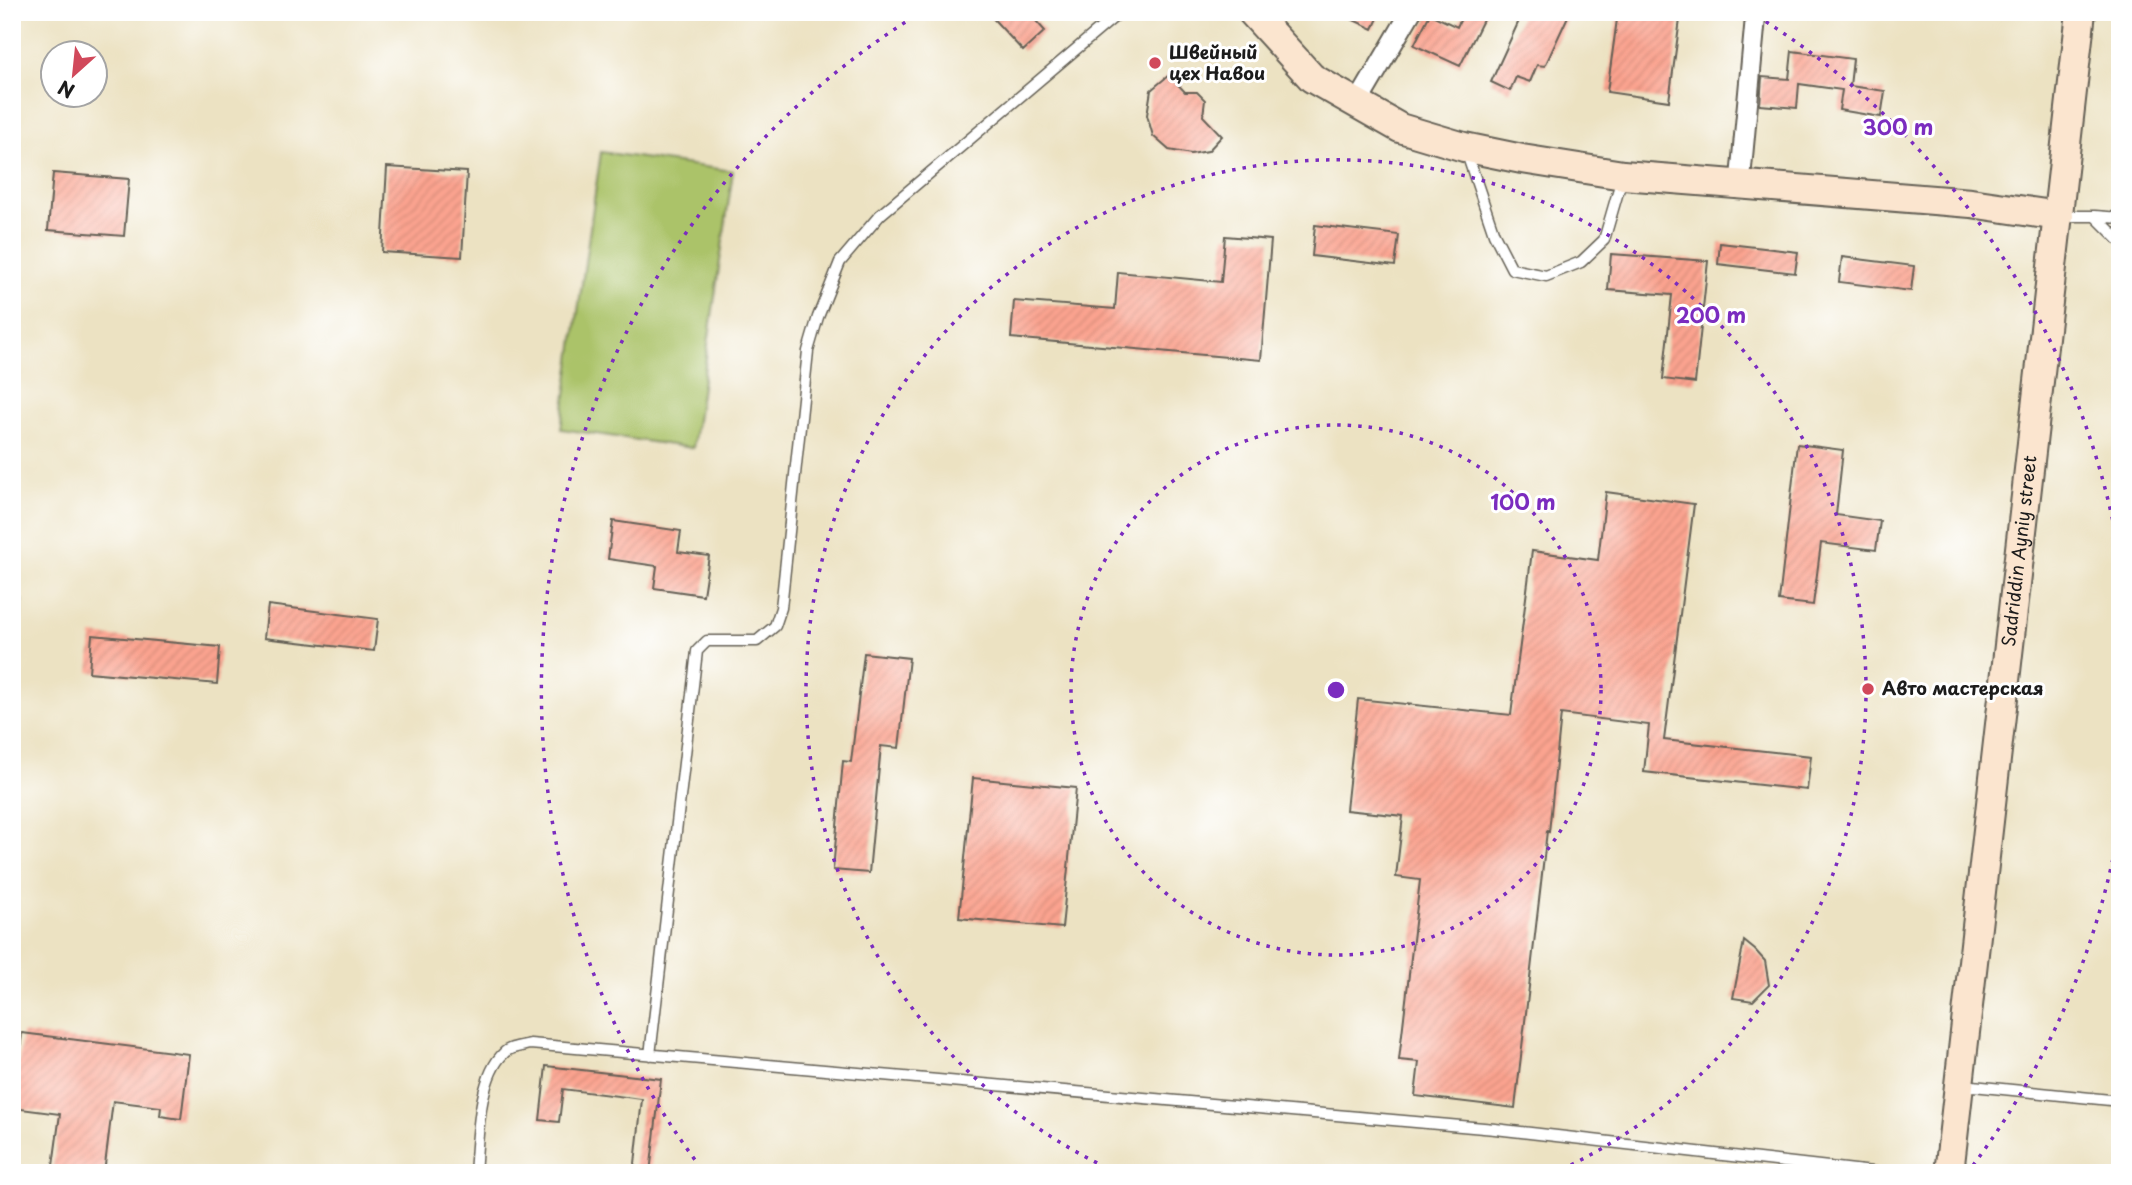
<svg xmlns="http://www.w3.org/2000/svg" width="2132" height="1185" font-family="'Playpen Sans',sans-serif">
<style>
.park{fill:#abc369;stroke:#647042;stroke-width:2}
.building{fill:url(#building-hatch)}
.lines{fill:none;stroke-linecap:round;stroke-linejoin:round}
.lane-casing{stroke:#656156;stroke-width:13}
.street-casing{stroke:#656156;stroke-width:23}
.secondary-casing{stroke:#656156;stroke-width:32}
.lane{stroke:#fff;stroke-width:10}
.street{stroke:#fff;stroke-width:19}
.secondary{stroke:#fbe5cf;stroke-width:28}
.ring{fill:none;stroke:#7b2cbf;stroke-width:3.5;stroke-dasharray:3.5 7}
.poi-dot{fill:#d1495b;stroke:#fff;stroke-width:2.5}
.labels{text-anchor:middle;stroke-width:6;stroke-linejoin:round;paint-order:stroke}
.poi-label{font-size:18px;font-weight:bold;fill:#1c1c1c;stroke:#fff;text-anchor:start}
.street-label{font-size:18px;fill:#1c1c1c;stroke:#fff}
.centre{fill:#7b2cbf;stroke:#fff;stroke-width:3.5}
.ring-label{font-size:21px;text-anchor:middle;font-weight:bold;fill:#7b2cbf;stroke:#fff;stroke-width:6;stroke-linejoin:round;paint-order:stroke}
</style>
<defs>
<pattern id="building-hatch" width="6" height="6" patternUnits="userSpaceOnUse" patternTransform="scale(1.75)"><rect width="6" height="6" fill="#fba38f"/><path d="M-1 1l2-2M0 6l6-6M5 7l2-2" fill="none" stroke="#d78c7b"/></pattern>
</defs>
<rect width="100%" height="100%" fill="#fff"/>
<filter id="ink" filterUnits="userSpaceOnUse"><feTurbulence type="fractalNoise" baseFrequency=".0143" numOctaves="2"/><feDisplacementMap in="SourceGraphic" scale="14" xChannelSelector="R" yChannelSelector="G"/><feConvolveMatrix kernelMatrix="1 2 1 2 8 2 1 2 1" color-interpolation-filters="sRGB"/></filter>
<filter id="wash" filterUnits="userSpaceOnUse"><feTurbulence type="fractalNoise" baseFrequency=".00686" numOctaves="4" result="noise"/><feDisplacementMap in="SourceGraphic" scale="28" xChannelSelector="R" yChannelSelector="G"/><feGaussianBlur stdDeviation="1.57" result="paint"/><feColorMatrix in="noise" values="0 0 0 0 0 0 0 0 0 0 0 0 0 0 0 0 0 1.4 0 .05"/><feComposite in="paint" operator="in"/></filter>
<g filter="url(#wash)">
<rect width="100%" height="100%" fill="#ece2c2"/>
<!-- park -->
<path class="park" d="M601 152 733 171 693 448 561 429Z
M12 600 22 601 15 671 12 670Z"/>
<g id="blocks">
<!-- building -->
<path class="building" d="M987 12H1028L1045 31 1023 51Z
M1336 12H1381L1373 29Z
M1464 12H1487L1460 66 1414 45 1430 14 1457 27Z
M1523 12H1570L1545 66 1537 65 1530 82 1516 77 1510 91 1491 82Z
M1618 12H1681L1669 101 1607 92Z
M1792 51 1853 59 1850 86 1885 91 1881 117 1839 110 1842 90 1799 84 1797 108 1760 105 1762 77 1789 79Z
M1169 75 1185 92H1197L1205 100 1203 116 1222 136 1208 151 1191 154 1169 150 1153 136 1147 115 1151 90Z
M387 167 467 172 462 257 382 252Z
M53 173 129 179 124 236 48 230Z
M1315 225 1399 235 1395 266 1312 256Z
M1225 236 1271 240 1261 360 1011 338 1014 301 1115 309 1118 272 1221 282Z
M1720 243 1798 252 1795 273 1718 264Z
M1611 254 1708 261 1695 383 1663 379 1672 295 1608 290Z
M1842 257 1914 266 1911 291 1839 282Z
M1797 444 1843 450 1836 515 1880 521 1876 550 1821 543 1813 605 1779 601Z
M1606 492 1694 504 1664 740 1811 756 1807 790 1644 772 1649 725 1561 714 1549 832 1547 831 1515 1108 1415 1096 1419 1062 1399 1060 1420 880 1396 877 1403 816 1346 810 1358 699 1511 715 1532 551 1598 560Z
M613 521 681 531 678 552 709 556 703 595 654 588 657 566 608 559Z
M268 605 378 619 374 651 264 638Z
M92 635 220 647 217 684 89 672Z
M864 653 909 658 899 748 881 746 869 873 833 870 843 761 851 762Z
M973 778 1076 788 1062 928 959 918Z
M1744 941 1755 950 1765 961 1769 985 1753 1001 1733 998Z
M22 1033 189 1054 181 1119 160 1116 161 1107 113 1101 104 1173H52L60 1114 13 1108Z
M546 1066 661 1079 650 1173H634L642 1099 563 1089 559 1122 540 1120Z"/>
</g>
</g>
<g filter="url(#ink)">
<use href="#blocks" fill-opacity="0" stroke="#656156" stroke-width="2"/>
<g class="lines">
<!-- lane casing -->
<g class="lane-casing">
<path id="lane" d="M1466 151 1494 234 1512 269 1546 276 1581 262 1604 240 1622 178
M2059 216H2095L2120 218
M2095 216 2120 241
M650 1055 697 651 707 641H757L775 626 781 608 808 351 818 317 840 262 880 215 1120 12
M1963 1085 2120 1101
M475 1173C478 1139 478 1077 504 1053 509 1047 522 1046 530 1044L1495 1129 1881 1173"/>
</g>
<!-- street casing -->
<g class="street-casing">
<path id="street" d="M1357 104 1411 12
M1740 184 1756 12"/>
</g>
<!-- secondary casing -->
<g class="secondary-casing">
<g id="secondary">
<path d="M1252 12 1312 78 1400 128 1464 147 1522 159 1623 175 1971 203 2059 216"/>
<path id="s1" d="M1949 1173 2081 12"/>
</g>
</g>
<!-- lane -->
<use href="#lane" class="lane"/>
<!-- street -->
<use href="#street" class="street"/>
<!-- secondary -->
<use href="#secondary" class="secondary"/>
</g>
</g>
<!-- distance rings -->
<g class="ring">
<circle cx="1336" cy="690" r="265"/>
<path d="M1116 1172A530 530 0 1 1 1556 1172"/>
<path d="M2119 828A795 795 0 0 1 1971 1168M701 1168A795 795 0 0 1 915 16M1757 16A795 795 0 0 1 2119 552"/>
</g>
<!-- markers -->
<g class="poi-dot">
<circle cx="1155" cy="63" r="7"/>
<circle cx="1868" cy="689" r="7"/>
</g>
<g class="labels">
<!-- poi labels -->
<g class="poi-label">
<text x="1169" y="59">Швейный<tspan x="1169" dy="21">цех Навои</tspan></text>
<text x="1882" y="695">Авто мастерская</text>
</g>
<!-- street labels -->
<g class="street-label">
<text dy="6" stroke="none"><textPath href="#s1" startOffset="626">Sadriddin Ayniy street</textPath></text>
</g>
</g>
<circle cx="1336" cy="690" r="10" class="centre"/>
<g class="ring-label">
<text x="1898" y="135">300 m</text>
<text x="1711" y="323">200 m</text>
<text x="1523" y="510">100 m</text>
</g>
<!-- margin -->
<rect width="2132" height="1185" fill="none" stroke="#fff" stroke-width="42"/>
<!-- north arrow -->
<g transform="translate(74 74) rotate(207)"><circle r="33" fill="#ffffff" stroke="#a4a4a4" stroke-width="2"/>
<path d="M0-5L12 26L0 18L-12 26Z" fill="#d1495b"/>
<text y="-10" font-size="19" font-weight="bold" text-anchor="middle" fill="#1c1c1c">N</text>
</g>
</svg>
